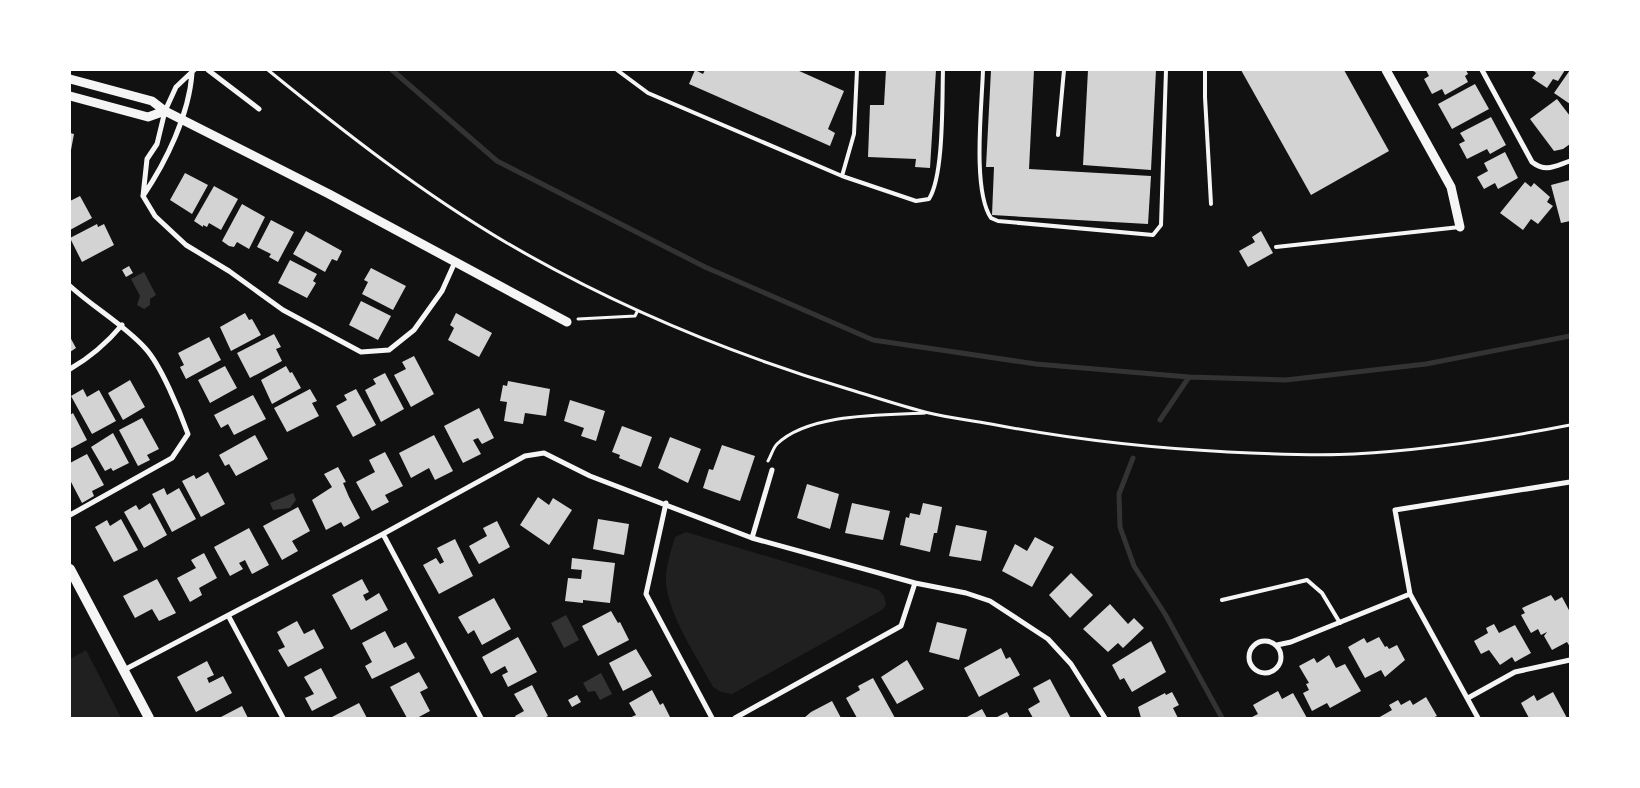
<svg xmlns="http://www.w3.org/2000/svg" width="1640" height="788" font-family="Cabin,sans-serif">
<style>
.green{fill:#202020}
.water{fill:#333}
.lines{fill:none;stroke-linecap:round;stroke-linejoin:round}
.stream{stroke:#333;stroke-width:5}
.building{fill:#d3d3d3}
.path{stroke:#f5f5f5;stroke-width:3}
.service{stroke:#f5f5f5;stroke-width:4}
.minor{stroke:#f5f5f5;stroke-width:5}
.tertiary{stroke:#f5f5f5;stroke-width:9}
.secondary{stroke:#f5f5f5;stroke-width:10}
</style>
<rect width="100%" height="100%" fill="#111"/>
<!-- green -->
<path class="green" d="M686 532 879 590 884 596 886 605 882 610 732 694 721 692 713 687C697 657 669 616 666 583 665 568 671 551 675 537Z
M86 650 121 718H70V659Z"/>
<!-- water -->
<path class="water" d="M144 272 156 295 150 299V305L144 309 137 305 140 296 131 279Z
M293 493 296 500 290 508 273 510 270 503Z
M566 615 579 640 564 648 551 623Z
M601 673 612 694 600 700 595 691 588 692 583 683Z"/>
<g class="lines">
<!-- stream -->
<path class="stream" d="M392 70 497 161 705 267 873 340 1036 364 1189 377 1286 380 1426 364 1570 336
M1160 420 1189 377
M1133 458 1119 494 1120 527 1134 566 1165 614 1222 718"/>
</g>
<!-- building -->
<path class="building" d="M695 70 703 74 705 70H797L844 91 828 129 835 133 830 146 689 84Z
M886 70H936L930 168 915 167 916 159 868 157 870 105H884Z
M991 70H1034L1029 169 1151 176 1148 224 992 215 994 167H986Z
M1088 70H1156L1151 170 1083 165Z
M1241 70H1344L1389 151 1311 195Z
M1426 70H1466L1468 74 1465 76 1468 82 1445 95 1442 89 1432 94 1424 79 1429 76Z
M1532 70H1565L1558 81 1553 79 1547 88 1532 78 1536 73Z
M1570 70V104L1554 93Z
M1475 84 1489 109 1452 129 1438 104Z
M1557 99 1570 116V144L1563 149 1554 151 1530 119Z
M1491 117 1506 145 1490 154 1487 149 1467 159 1459 144 1465 141 1460 133Z
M70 133 74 134 71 150H70Z
M1505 152 1518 178 1498 189 1495 183 1484 189 1477 177 1488 171 1484 163Z
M185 173 208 185 192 214 170 200Z
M1570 180V221L1561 223 1551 185Z
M1525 182 1531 187 1534 183 1550 197 1547 202 1553 206 1538 224 1531 219 1523 230 1500 213Z
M214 186 238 199 221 230 209 223 207 227 203 225V227L194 221Z
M80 196 92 218 70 230V201Z
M242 204 265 217 249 249 237 242 234 247 229 246 222 241Z
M271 220 294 232 278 262 269 257 271 254 257 247Z
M97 224 98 227 104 224 114 245 82 262 70 238Z
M306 231 342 251 337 261 332 259 325 272 293 254Z
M1261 231 1273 253 1248 267 1239 251 1255 242 1252 237Z
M290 260 317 274 313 281 316 283 307 298 278 283Z
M129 266 133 273 126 277 122 270Z
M371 268 406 286 393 310 362 294 368 282 364 280Z
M361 301 391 316 378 340 349 325Z
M245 313 249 320 252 319 261 335 231 351 220 327Z
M456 313 492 333 479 357 448 340 454 328 450 325Z
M274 334 281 347 276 349 282 361 250 378 237 353Z
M70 337 76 348 70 352Z
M209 337 221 360 186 379 180 367 184 365 178 353Z
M414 356 434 394 411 407 394 375 406 369 402 362Z
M225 366 237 388 210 403 198 380Z
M286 366 290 373 292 372 301 388 272 404 261 380Z
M385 373 404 409 381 422 365 390 376 384 373 379Z
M130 380 145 407 123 420 108 393Z
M508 381 550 389 546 416 525 413 523 424 504 421 507 402 500 401 503 385 507 386Z
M83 389 87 397 99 390 116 421 92 434 71 396Z
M310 389 317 401 312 403 319 416 287 432 274 408Z
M356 389 376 425 353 437 336 406 347 400 344 395Z
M253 395 266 419 234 435 228 424 221 428 214 415Z
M570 400 605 411 596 441 581 436 584 428 564 421Z
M479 408 494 438 482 444 478 438 473 440 481 454 463 463 444 426Z
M73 413 87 440 70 449V415Z
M142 418 159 449 147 455 150 460 138 466 119 430Z
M622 426 652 437 641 467 619 458 620 455 612 452Z
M113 433 129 463 113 471 111 468 105 471 91 447Z
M255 435 268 459 236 476 229 464 225 466 219 455Z
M434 435 453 471 435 480 429 468 411 478 399 453Z
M670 437 701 449 688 483 658 468Z
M722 445 755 456 740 501 703 488 709 469 713 470Z
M385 452 403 486 385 495 389 502 372 511 356 482 375 472 369 460Z
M87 454 104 485 92 491 94 496 82 503 70 480V463Z
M338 467 346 482 343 483 349 497 360 518 344 527 341 522 326 530 312 500 332 487 324 474Z
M208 472 225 504 201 517 182 481 194 475 196 479Z
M807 484 839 494 830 529 797 518Z
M164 488 167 495 179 488 196 519 172 532 152 494Z
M538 497 549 505 553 498 572 510 549 545 520 525Z
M150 503 167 535 144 548 124 512 136 505 139 510Z
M852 503 890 511 883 540 845 533Z
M923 503 942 507 937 533H934L930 552 900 545 906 517 909 518 910 513 920 515Z
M298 507 310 531 292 541 298 551 282 560 263 526Z
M121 519 138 550 114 562 95 527 107 520 110 526Z
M598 519 629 524 624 555 593 549Z
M497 521 510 547 479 564 469 546 487 536 483 528Z
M956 525 987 531 981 561 949 556Z
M249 528 269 565 252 574 245 560 239 563 243 569 230 576 214 547Z
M1035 537 1054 547 1032 587 1002 571 1015 544 1027 551Z
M455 539 473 576 439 594 423 565 436 558 440 564 444 562 437 548Z
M204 553 217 578 199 588 202 595 190 602 177 578 196 568 191 560Z
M572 558 615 563 610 603 583 600V603L565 601 568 578 581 579 582 570 571 569Z
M1071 573 1093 595 1070 618 1049 595Z
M157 579 176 613 159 621 152 609 135 618 123 596Z
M362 579 369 592 363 595 366 601 379 593 388 610 351 630 332 595Z
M1551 595 1555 601 1562 597 1570 612V647L1567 642 1552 650 1544 636 1547 632 1541 635 1538 629 1531 633 1521 615 1525 613 1522 608Z
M494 598 511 629 482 645 474 630 468 634 458 617Z
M1110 604 1128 624 1134 618 1144 628 1123 648 1118 643 1108 652 1083 629Z
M611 611 618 623 620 622 629 640 598 656 582 626Z
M297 621 304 634 314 629 324 648 288 667 278 650 285 647 277 632Z
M937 622 967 629 959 660 929 652Z
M1494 624 1499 633 1515 625 1531 653 1515 662 1512 657 1500 665 1489 650 1481 654 1474 641 1488 633 1486 628Z
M385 631 394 648 406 642 415 658 372 679 365 666 372 662 362 643Z
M518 637 537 672 508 687 502 675 508 672 505 666 491 674 482 657Z
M1379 637 1385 647 1387 646 1389 649 1397 645 1405 660 1385 677 1381 670 1365 678 1348 647 1364 638 1367 643Z
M1151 641 1166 672 1132 692 1124 678 1120 680 1112 665Z
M1001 648 1006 659 1010 657 1020 675 979 697 964 668Z
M636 649 652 676 623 691 609 663Z
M1329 655 1336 668 1345 664 1361 691 1330 708 1327 703 1312 711 1303 693 1309 690 1306 684 1309 683 1299 666 1314 658 1317 663Z
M907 660 924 689 897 704 881 677Z
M207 661 214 675 207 678 209 683 223 676 232 693 196 712 177 677Z
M321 668 337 698 312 711 305 698 314 694 304 677Z
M419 672 428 688 420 692 430 711 417 718H407L390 687Z
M873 678 895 718H857L846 698 860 690 858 686Z
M1050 679 1071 718H1033L1028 709 1040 702 1033 688Z
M532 685 548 716 544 718H516L515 716 524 711 514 694Z
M652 690 660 705 663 703 670 717 629 718 636 715 629 703Z
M1278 691 1282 699 1293 693 1307 718H1250L1258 714 1253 705Z
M1172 692 1179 705 1173 708 1178 718H1141L1138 707 1165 693 1166 695Z
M1553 692 1567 718H1529L1521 703 1534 695 1537 701Z
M577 695 581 702 572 707 568 700Z
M1426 697 1437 716 1432 718H1378L1392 710 1389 705 1398 700 1401 705 1410 700 1413 705Z
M832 701 841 718H804L811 712Z
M359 703 367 718H330Z
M242 706 248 718H219Z
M982 709 987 718H965Z
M1007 712 1010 718H995Z"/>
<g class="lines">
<!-- path -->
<path class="path" d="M268 70C344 132 422 193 507 243 615 306 728 353 848 389 875 397 901 406 929 413 949 418 970 420 991 424 1069 439 1148 448 1228 452 1270 454 1312 456 1354 454 1426 450 1499 439 1570 425
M578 319 635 316 637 312
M768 461C771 456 773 448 777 444 809 413 883 415 925 413"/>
<!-- service -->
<path class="service" d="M617 70 648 93 842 176 854 134 857 70
M983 70C982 105 972 190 991 218L998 221 1153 235 1161 225 1166 70
M1205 70V97L1211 204
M1058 135 1064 70
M842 176 916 201 929 199C944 175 942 101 943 70
M1276 247 1460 227
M1222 600 1307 580 1322 593 1340 623"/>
<!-- minor -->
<path class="minor" d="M194 70 176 87 165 111 157 144 147 159 143 196 155 216 186 245 229 271 283 310 361 352 389 350 414 330 442 291 455 262
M208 70 259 109
M1482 70 1532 162C1546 173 1555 166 1570 161
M143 196C166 162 189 115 192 73
M70 286C94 308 123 324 145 348 161 365 180 412 188 434L172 458 70 515
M70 369C91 357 106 344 122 325
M666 503 646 594 712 718
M383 534 481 718
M752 538 772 470
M229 617 283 718
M1249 657a16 16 0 1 1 32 0a16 16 0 1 1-32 0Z
M1277 645 1291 642 1410 594
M124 670 383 534 525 456 544 453 590 476 752 538 915 583 966 593 990 601 1048 639 1071 664 1105 718
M1468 698 1515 672 1570 660
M735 718 901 626 915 583
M1478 718 1410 594 1395 510 1570 482"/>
<!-- tertiary -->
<path class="tertiary" d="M1386 70 1451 187 1460 227
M70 79 152 101 165 111 329 194 567 322
M70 96 148 117 165 111"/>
<!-- secondary -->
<path class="secondary" d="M70 569 149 718"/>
</g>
<!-- border -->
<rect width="1640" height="788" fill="none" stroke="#ffffff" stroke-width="142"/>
</svg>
